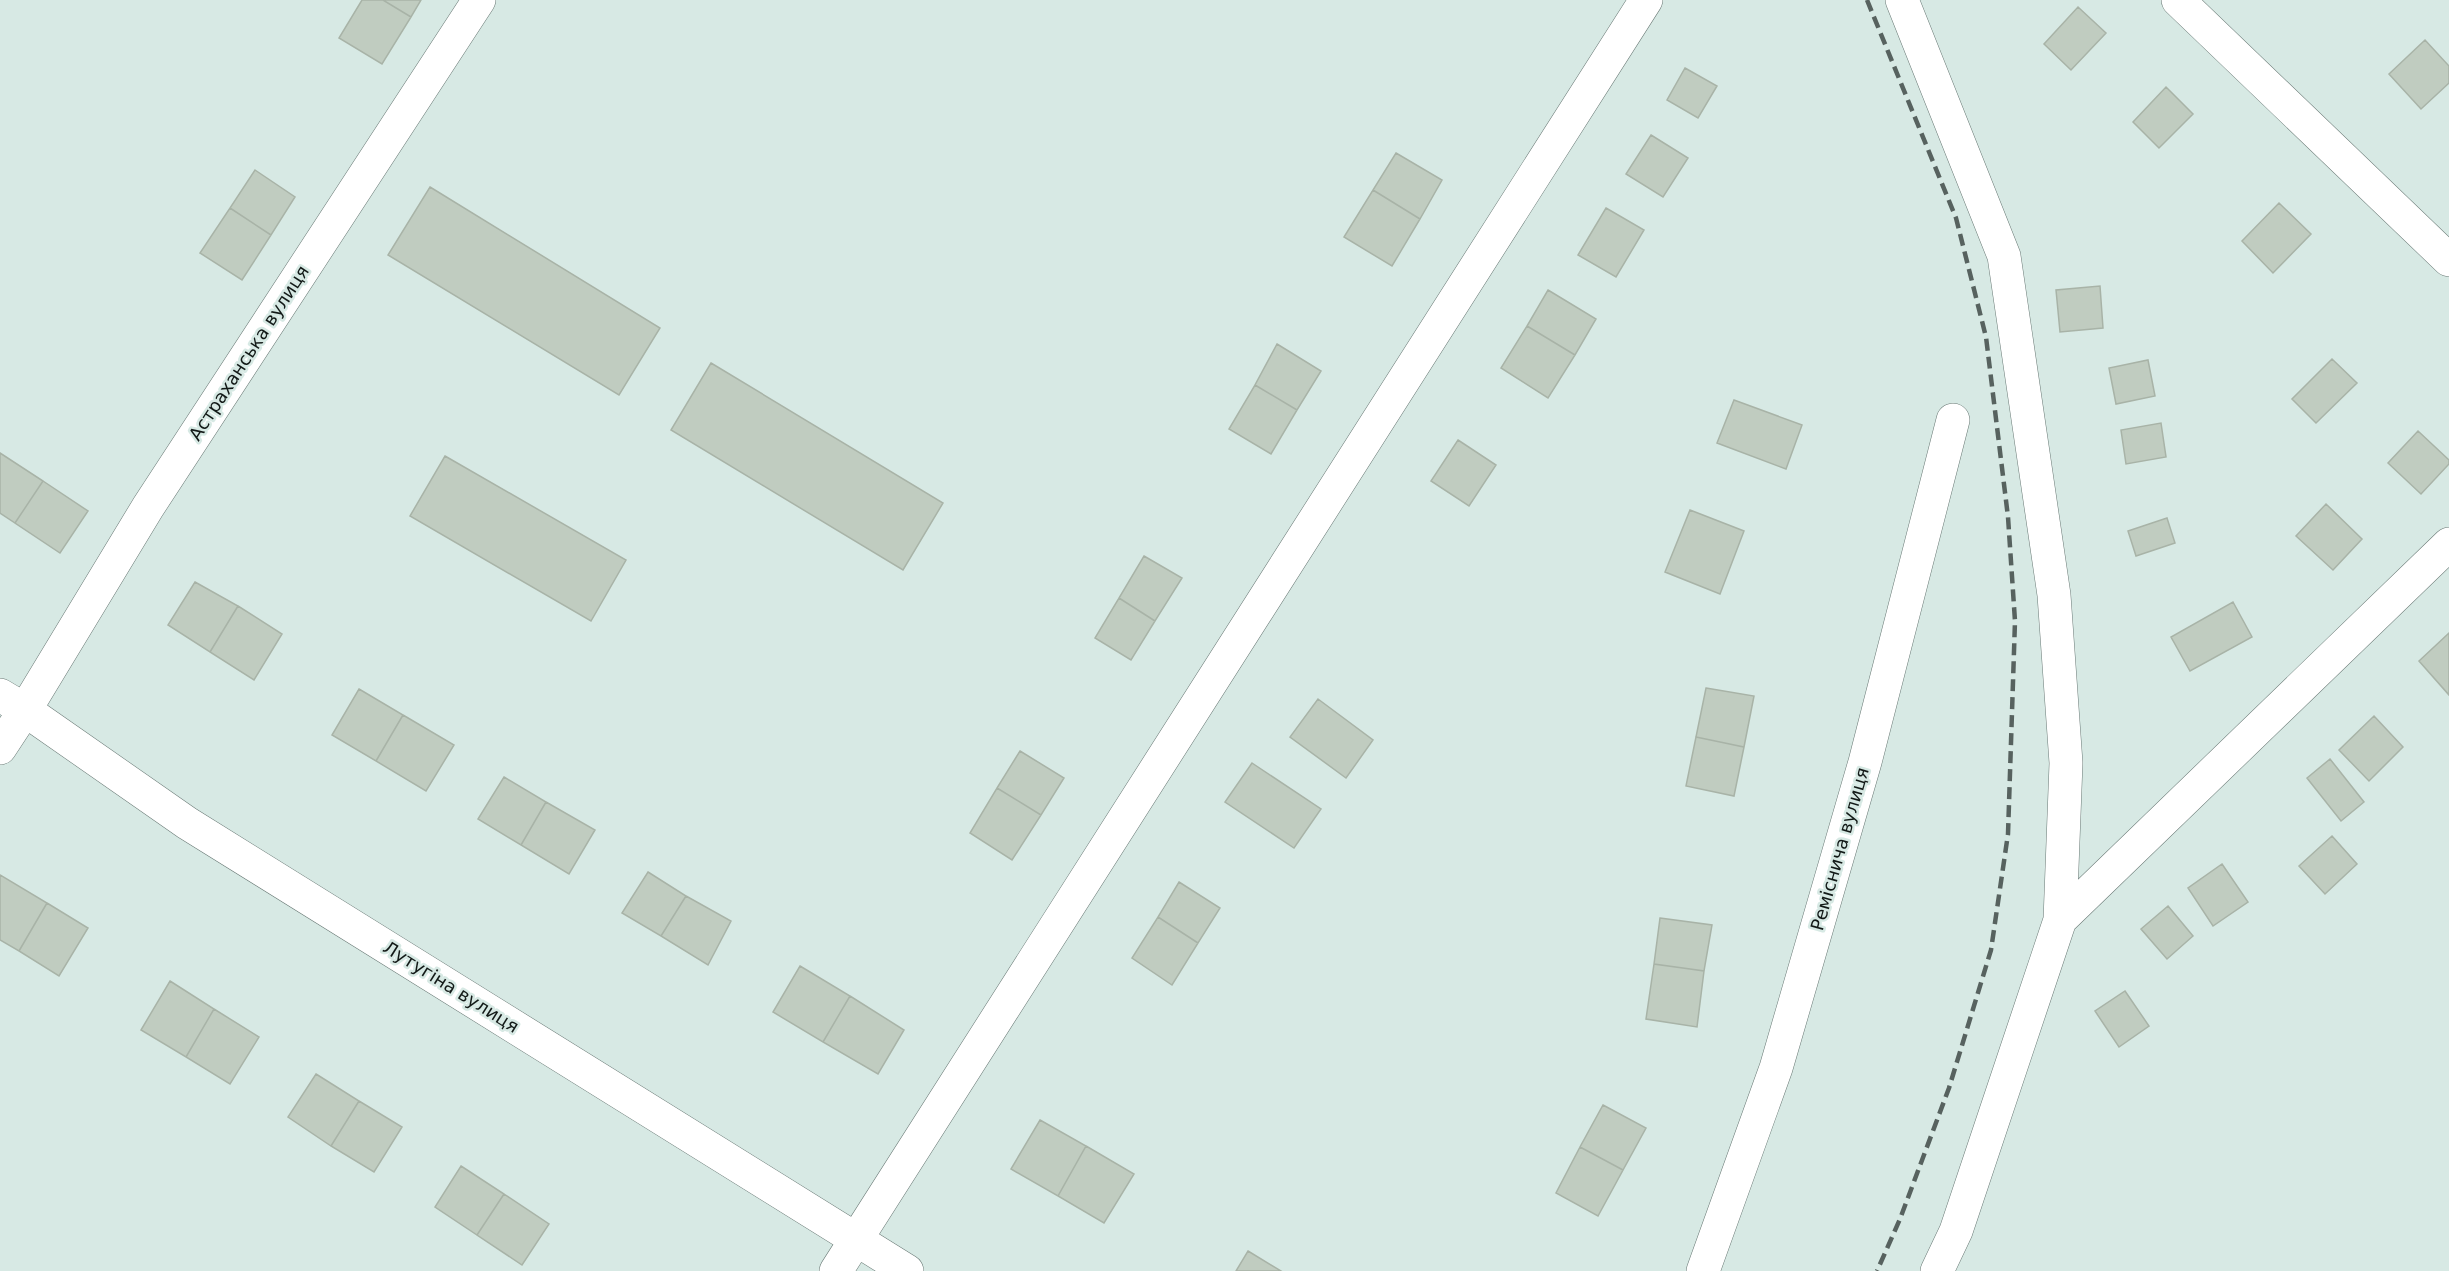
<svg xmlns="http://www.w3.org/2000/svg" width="2449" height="1271" font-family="'DejaVu Sans',sans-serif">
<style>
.building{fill:#c0ccc0;stroke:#a8b3a7;stroke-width:1.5}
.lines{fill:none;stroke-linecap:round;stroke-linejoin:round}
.street-casing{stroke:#697975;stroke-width:34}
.street{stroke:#fff;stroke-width:33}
.rail{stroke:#57625f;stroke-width:4.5;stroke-dasharray:12 6;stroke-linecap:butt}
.labels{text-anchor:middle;stroke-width:5;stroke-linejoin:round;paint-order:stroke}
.street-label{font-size:18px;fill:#121917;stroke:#d7e9e4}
</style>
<rect width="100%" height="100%" fill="#d7e9e4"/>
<!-- building -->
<path class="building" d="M362 0H383L411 17 382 64 339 38Z
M383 0H421L411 17Z
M2078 7 2106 33 2071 70 2044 44Z
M2425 40 2449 66V83L2421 109 2389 74Z
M1685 68 1717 86 1698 118 1667 100Z
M2166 87 2193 114 2159 148 2133 122Z
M1651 135 1688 158 1663 197 1626 174Z
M1396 153 1442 180 1420 219 1373 190Z
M255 170 295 197 271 235 230 208Z
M430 187 660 328 619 395 388 255Z
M1373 190 1420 219 1392 266 1344 237Z
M2279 203 2311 234 2273 273 2242 241Z
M230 208 271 235 242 280 200 253Z
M1606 208 1644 230 1616 277 1578 255Z
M2100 286 2103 328 2060 332 2056 290Z
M1548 290 1596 319 1575 355 1527 326Z
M1527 326 1575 355 1548 398 1501 368Z
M1277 344 1321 371 1297 410 1255 385Z
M2332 359 2357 383 2316 423 2292 399Z
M2148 360 2155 396 2116 404 2109 368Z
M711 363 943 503 903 570 671 430Z
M1255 385 1297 410 1271 454 1229 429Z
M1734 400 1802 425 1786 469 1717 443Z
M2161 423 2166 457 2126 464 2121 430Z
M2418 431 2449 460V464L2421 494 2388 463Z
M1458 440 1496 465 1469 506 1431 481Z
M0 453 43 481 15 523 0 513Z
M445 456 626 560 591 621 410 516Z
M43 481 88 511 60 553 15 523Z
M2326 504 2362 539 2333 570 2296 536Z
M1690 510 1744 531 1720 594 1665 572Z
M2167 518 2175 543 2136 556 2128 531Z
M1144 556 1182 578 1155 621 1119 598Z
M195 582 238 606 210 652 168 625Z
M1119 598 1155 621 1131 660 1095 638Z
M2233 602 2252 637 2190 671 2171 637Z
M238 606 282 634 254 680 210 652Z
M2449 633V695L2419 661Z
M1706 688 1754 696 1744 747 1696 737Z
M359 689 403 715 376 761 332 735Z
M1318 699 1373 740 1346 778 1290 737Z
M403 715 454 745 426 791 376 761Z
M2374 716 2403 747 2369 781 2339 750Z
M1696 737 1744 747 1734 796 1686 786Z
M1020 751 1064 778 1041 815 997 788Z
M2330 759 2364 802 2341 821 2307 778Z
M1252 763 1321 809 1294 848 1225 802Z
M504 777 546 802 521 845 478 819Z
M997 788 1041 815 1012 860 970 833Z
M546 802 595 830 569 874 521 845Z
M2332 836 2357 864 2325 894 2299 866Z
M2222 864 2248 902 2213 926 2188 888Z
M648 872 686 896 661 936 622 913Z
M0 875 47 903 19 951 0 940Z
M1179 882 1220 908 1198 943 1158 917Z
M686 896 731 921 708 965 661 936Z
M47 903 88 928 59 976 19 951Z
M2168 906 2193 936 2167 959 2141 929Z
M1158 917 1198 943 1172 985 1132 958Z
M1660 918 1712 925 1704 971 1654 964Z
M1654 964 1704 971 1697 1027 1646 1019Z
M800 966 850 996 823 1042 773 1012Z
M170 981 214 1009 186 1057 141 1030Z
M2125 991 2149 1026 2119 1047 2095 1011Z
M850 996 904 1030 878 1074 823 1042Z
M214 1009 259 1037 230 1084 186 1057Z
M316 1074 359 1101 331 1146 288 1117Z
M359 1101 402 1127 374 1172 331 1146Z
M1603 1105 1646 1128 1623 1170 1580 1147Z
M1040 1120 1086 1146 1058 1196 1011 1169Z
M1086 1146 1134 1174 1104 1223 1058 1196Z
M1580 1147 1623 1170 1598 1216 1556 1193Z
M461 1166 504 1194 477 1235 435 1207Z
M504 1194 549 1224 522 1265 477 1235Z
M1248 1251 1281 1271H1236Z"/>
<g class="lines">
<!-- street casing -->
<g class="street-casing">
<path id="street" d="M1902 0 2004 256 2054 595 2066 763 2060 920 1956 1231 1937 1271
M2178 0 2449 260
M0 695 25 710 187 823 907 1271
M0 748 25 710 148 507 479 0
M2060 920 2449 544
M836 1271 1646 0
M1703 1271 1776 1068 1865 762 1953 420"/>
</g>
<!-- street -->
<use href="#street" class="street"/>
<!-- rail -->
<path class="rail" d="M1867 0 1956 218 1986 337 2008 517 2015 621 2008 834 1991 950 1949 1088 1900 1219 1877 1271"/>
</g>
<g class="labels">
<!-- street labels -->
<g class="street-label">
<text transform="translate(249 353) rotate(-57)" y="6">Астраханська вулиця</text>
<text transform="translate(1840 849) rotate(-74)" y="6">Реміснича вулиця</text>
<text transform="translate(451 987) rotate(32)" y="6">Лутугіна вулиця</text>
</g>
</g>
</svg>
